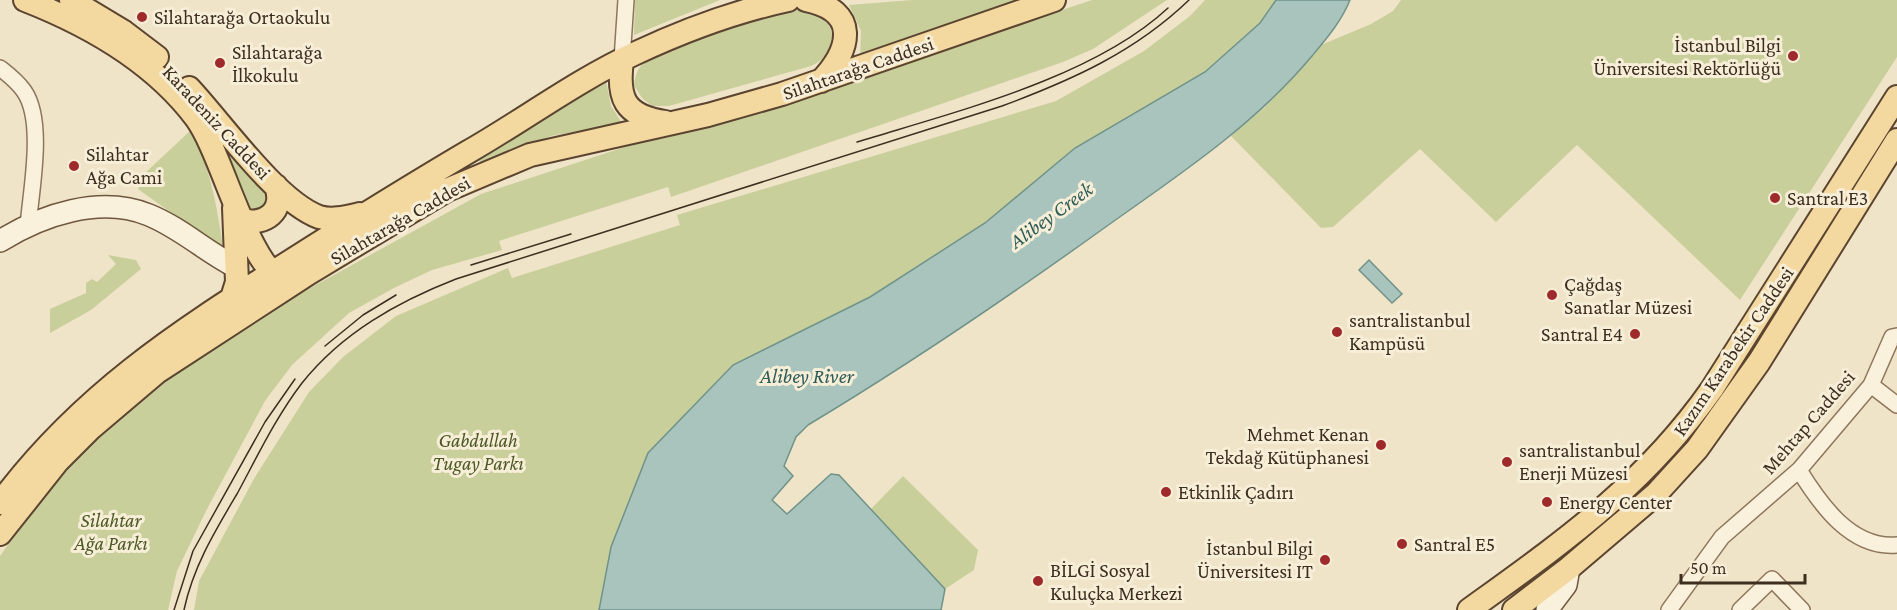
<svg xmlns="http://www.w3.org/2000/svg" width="1897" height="610" font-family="'Crimson Pro',serif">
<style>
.green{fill:#c9cf9b}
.water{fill:#a9c4bc;stroke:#6f938a;stroke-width:1.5}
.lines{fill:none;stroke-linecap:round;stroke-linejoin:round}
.minor-casing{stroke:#8d765c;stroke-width:18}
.secondary-casing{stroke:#6f573f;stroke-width:24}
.primary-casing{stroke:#5b4430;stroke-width:26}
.minor{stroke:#faf1dc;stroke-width:15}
.secondary{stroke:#faf1dc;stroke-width:21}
.primary{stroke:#f3d9a0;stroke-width:22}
.tram{stroke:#3d2e20;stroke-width:1.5}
.poi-dot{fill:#9e2a2b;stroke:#f7eed8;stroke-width:2}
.labels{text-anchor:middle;stroke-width:6;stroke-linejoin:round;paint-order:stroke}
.poi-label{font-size:20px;fill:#3d2e20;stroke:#f7eed8;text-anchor:start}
.street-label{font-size:20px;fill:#3d2e20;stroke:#f7eed8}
.park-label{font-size:20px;font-style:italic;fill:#4d5a26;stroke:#f7eed8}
.water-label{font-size:21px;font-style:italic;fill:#2f5d5a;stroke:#f7eed8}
</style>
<rect width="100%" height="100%" fill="#f0e4c8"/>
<!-- green -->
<path class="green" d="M635 0H720L634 35Z
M912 0H1024L860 58 861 31 849 5Z
M1092 0H1167L1093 49 1063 62 671 197 668 187 499 241 502 250 432 270 394 288 349 313 292 365 265 401 207 509 177 571 168 610H0V556L49 486 101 432 214 341 481 194 634 144 766 108Z
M1205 0H1276L1260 23 1205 72 1075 148 985 223 688 413 648 453 611 547 599 610H194L199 581 255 477 309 392 343 357 396 316 508 268 512 278 680 225 677 215 1056 101 1144 51 1190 16Z
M1401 0H1897V57L1740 300 1577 145 1496 222 1420 149 1333 227 1321 228 1231 136 1265 107 1321 45 1371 24 1393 11Z
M801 5C833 15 848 49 811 66L669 106H652L642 98 634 85C637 64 646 58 664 49Z
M606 81 611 106 622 123 551 136 481 164 477 157Z
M191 130C210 166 217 207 223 246L220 248 138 189 144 174Z
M216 137 266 185 269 203 261 210 252 211 246 203Z
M108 255 136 260 141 269 91 310 50 333V309L86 293V283L92 279 97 282 116 264Z
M903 476 978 550 974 570 945 589 871 509Z"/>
<!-- water -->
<path class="water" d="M1276 0H1350C1341 22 1327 38 1312 56 1256 123 1185 171 1114 221 1014 293 913 362 808 425L796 437 784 466 793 476 772 500 787 514 831 474 839 475 945 589 941 610H599L611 547 648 453 733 365 870 297 985 223 1075 148 1205 72 1260 23Z
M1369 260 1402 294 1392 303 1359 270Z"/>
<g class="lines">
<!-- minor casing -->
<g class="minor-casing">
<path id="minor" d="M622 60 626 0
M0 68C9 75 17 81 24 91 45 121 31 190 28 226
M1871 385 1897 405
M1799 470C1820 504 1851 549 1897 545
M1669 610 1722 537 1799 470 1871 385 1892 337 1897 336
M1740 610 1772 579 1802 610"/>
</g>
<!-- secondary casing -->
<g class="secondary-casing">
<path id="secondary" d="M0 241C42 215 100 195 149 215 181 228 206 252 236 267
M1547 610 1566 585 1569 568"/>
</g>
<!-- primary casing -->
<g class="primary-casing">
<path id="primary" d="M25 0C89 25 154 62 196 118 222 153 248 266 283 280
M71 0 124 32 157 57
M806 0C860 11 851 49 821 81
M622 60C617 98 624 116 665 122
M189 88C222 123 276 201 319 217 332 221 347 217 360 214
M242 220C265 226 285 211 276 186
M232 298 237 282 234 208
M0 503C80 396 175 334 286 264 346 226 407 188 468 152 524 120 577 80 636 53 683 31 737 11 788 0
M0 534 58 461 91 428 157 372 309 273 447 190 530 155 708 115 782 94 1054 0
M1469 610C1563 542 1644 486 1712 389L1897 97
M1514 610 1569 568 1656 494 1697 449 1759 362 1897 140"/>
</g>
<!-- minor -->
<use href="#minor" class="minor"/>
<!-- secondary -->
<use href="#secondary" class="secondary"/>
<!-- primary -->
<use href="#primary" class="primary"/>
<!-- tram -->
<path class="tram" d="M857 142C954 112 1093 78 1168 8
M471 265 571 234
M325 346 363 315 396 295
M174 610 193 551 265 422 295 379
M184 610C193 567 215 531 237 494 257 457 276 417 302 383 342 333 397 302 456 279L1002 106C1072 80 1135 52 1189 0"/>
</g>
<!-- markers -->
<g class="poi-dot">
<circle cx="142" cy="17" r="6"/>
<circle cx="1793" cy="56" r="6"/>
<circle cx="220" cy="63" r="6"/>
<circle cx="74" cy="166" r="6"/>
<circle cx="1775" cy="198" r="6"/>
<circle cx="1552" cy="295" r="6"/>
<circle cx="1337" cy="332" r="6"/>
<circle cx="1635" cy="334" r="6"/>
<circle cx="1381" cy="445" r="6"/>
<circle cx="1507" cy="462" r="6"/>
<circle cx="1166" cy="492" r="6"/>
<circle cx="1547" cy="502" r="6"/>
<circle cx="1402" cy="544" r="6"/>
<circle cx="1325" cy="560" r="6"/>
<circle cx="1038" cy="581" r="6"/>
</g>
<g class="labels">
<!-- poi labels -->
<g class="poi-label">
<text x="154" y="24">Silahtarağa Ortaokulu</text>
<text x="1781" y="52" text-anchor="end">İstanbul Bilgi<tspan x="1781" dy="23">Üniversitesi Rektörlüğü</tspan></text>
<text x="232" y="59">Silahtarağa<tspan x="232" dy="23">İlkokulu</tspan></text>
<text x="86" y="161">Silahtar<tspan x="86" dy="23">Ağa Cami</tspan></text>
<text x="1787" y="205">Santral E3</text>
<text x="1564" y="291">Çağdaş<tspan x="1564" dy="23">Sanatlar Müzesi</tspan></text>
<text x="1349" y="327">santralistanbul<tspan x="1349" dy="23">Kampüsü</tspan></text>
<text x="1623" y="341" text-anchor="end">Santral E4</text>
<text x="1369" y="441" text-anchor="end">Mehmet Kenan<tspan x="1369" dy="23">Tekdağ Kütüphanesi</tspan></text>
<text x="1519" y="457">santralistanbul<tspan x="1519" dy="23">Enerji Müzesi</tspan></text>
<text x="1178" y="499">Etkinlik Çadırı</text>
<text x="1559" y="509">Energy Center</text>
<text x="1414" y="551">Santral E5</text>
<text x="1313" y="555" text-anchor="end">İstanbul Bilgi<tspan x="1313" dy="23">Üniversitesi IT</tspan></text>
<text x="1050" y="577">BİLGİ Sosyal<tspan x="1050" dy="23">Kuluçka Merkezi</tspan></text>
</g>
<!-- street labels -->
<g class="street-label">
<text transform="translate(858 68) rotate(-19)" y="7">Silahtarağa Caddesi</text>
<text transform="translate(217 122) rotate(47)" y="7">Karadeniz Caddesi</text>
<text transform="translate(400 220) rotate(-30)" y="7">Silahtarağa Caddesi</text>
<text transform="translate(1733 351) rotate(-56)" y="7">Kazım Karabekir Caddesi</text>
<text transform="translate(1808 422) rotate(-49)" y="7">Mehtap Caddesi</text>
</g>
<!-- park labels -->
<g class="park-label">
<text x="478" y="447">Gabdullah<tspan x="478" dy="23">Tugay Parkı</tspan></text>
<text x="111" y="527">Silahtar<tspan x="111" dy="23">Ağa Parkı</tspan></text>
</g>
<!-- water labels -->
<g class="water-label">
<text transform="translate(1051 215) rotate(-36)" y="7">Alibey Creek</text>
<text x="807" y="383">Alibey River</text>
</g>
</g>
<!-- scale -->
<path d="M1681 574v9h124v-9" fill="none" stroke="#3d2e20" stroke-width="3"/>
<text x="1690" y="574" font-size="18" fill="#3d2e20" stroke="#f7eed8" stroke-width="4.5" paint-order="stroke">50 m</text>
</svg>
